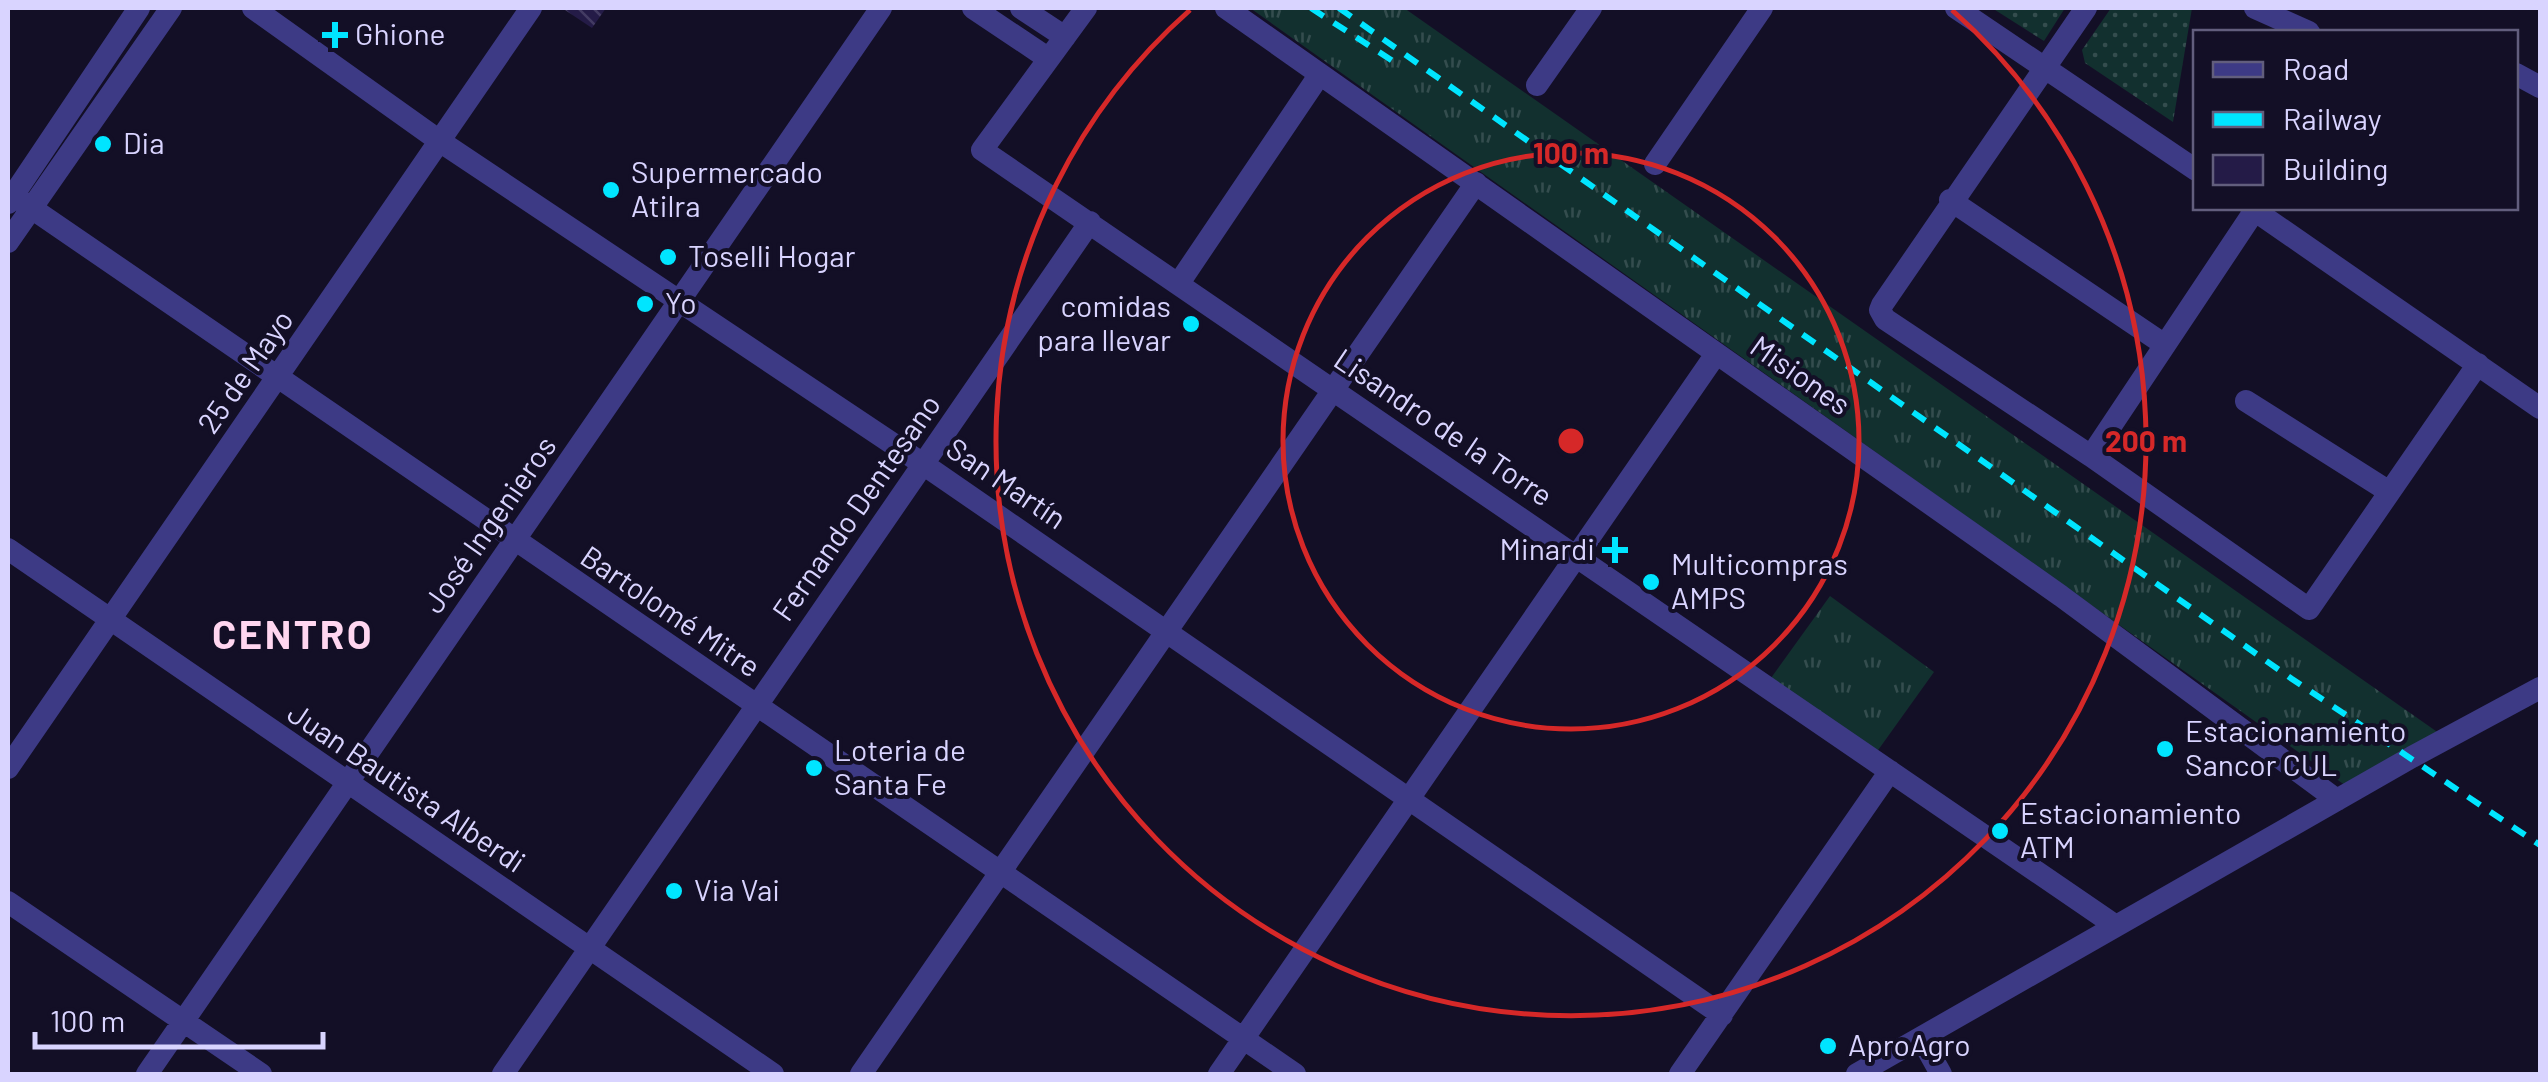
<svg xmlns="http://www.w3.org/2000/svg" width="2548" height="1082" font-family="Barlow,sans-serif">
<style>
.grass{fill:url(#grass-tufts)}
.park{fill:url(#park-dots)}
.building{fill:url(#building-back-hatch)}
.lines{fill:none;stroke-linecap:round;stroke-linejoin:round}
.minor{stroke:#3d3a85;stroke-width:22}
.rail{stroke:#00e5ff;stroke-width:6;stroke-dasharray:15 12;stroke-linecap:butt}
.ring{fill:none;stroke:#d62828;stroke-width:5}
.poi-dot{fill:#00e5ff;stroke:#130f26;stroke-width:4}
.labels{text-anchor:middle;stroke-width:8;stroke-linejoin:round;paint-order:stroke}
.poi-label{font-size:30px;fill:#d9d4ff;stroke:#130f26;text-anchor:start}
.street-label{font-size:30px;fill:#d9d4ff;stroke:#130f26}
.district-label{font-size:40px;font-weight:bold;letter-spacing:2.5px;fill:#ffd6f0;stroke:#130f26}
.centre{fill:#d62828;stroke:#130f26;stroke-width:5}
.ring-label{font-size:30px;text-anchor:middle;font-weight:bold;fill:#d62828;stroke:#130f26;stroke-width:8;stroke-linejoin:round;paint-order:stroke}
</style>
<defs>
<pattern id="grass-tufts" width="24" height="20" patternUnits="userSpaceOnUse" patternTransform="scale(2.5)"><rect width="24" height="20" fill="#12302f"/><path d="M3 7l-1-3M5 7V3M7 7l1-3M15 17l-1-3M17 17v-4M19 17l1-3" fill="none" stroke="#344d4e"/></pattern>
<pattern id="park-dots" width="8" height="8" patternUnits="userSpaceOnUse" patternTransform="scale(2.5)"><rect width="8" height="8" fill="#12302f"/><path d="M2 2h.1M6 6h.1" fill="none" stroke="#344d4e" stroke-width="1.8" stroke-linecap="round"/></pattern>
<pattern id="building-back-hatch" width="6" height="6" patternUnits="userSpaceOnUse" patternTransform="scale(2.5)"><rect width="6" height="6" fill="#241b47"/><path d="M-1 5l2 2M0 0l6 6M5-1l2 2" fill="none" stroke="#433b63"/></pattern>
</defs>
<rect width="100%" height="100%" fill="#130f26"/>
<!-- grass -->
<path class="grass" d="M1250 8H1404L2443 736 2349 788Z
M1830 596 1934 672 1876 753 1771 678Z"/>
<!-- park -->
<path class="park" d="M1992 8H2065L2044 41Z
M2111 8H2192L2173 122 2085 63 2082 50Z"/>
<!-- building -->
<path class="building" d="M562 8H606L592 28Z"/>
<g class="lines">
<!-- minor -->
<path class="minor" d="M253 8 441 142 923 464 1722 1015
M973 8 1046 57
M1021 8 1065 37
M1086 8 982 150 2116 926
M1226 8 2061 596 2337 800
M1956 8 2196 170
M2086 8 1882 305 1880 310 1885 319 2091 456 2309 609 2478 364
M2255 8 2309 32
M2516 74 2540 87
M1537 85 1591 8
M1655 164 1762 8
M8 192 1295 1074
M1950 200 2165 345
M8 203 139 8
M2251 208 2540 408
M8 242 171 8
M1179 283 1320 74
M2246 401 2388 491
M2091 456 2255 210
M8 549 773 1074
M8 768 531 8
M8 902 261 1074
M1921 1038 1941 1074
M147 1074 881 8
M503 1074 1090 222
M861 1074 1476 183
M1219 1074 1716 354
M1680 1074 1890 771
M1857 1074 2412 757 2540 688"/>
<!-- rail -->
<path class="rail" d="M1311 8 1399 65
M1339 8 2292 679 2540 845"/>
</g>
<!-- distance rings -->
<g class="ring">
<circle cx="1571" cy="441" r="288"/>
<path d="M1952 10A575 575 0 1 1 1190 10"/>
</g>
<!-- markers -->
<g class="poi-dot">
<path d="M330 20h10v10h10v10h-10v10h-10v-10h-10v-10h10z"/>
<circle cx="103" cy="144" r="10"/>
<circle cx="611" cy="190" r="10"/>
<circle cx="668" cy="257" r="10"/>
<circle cx="645" cy="304" r="10"/>
<circle cx="1191" cy="324" r="10"/>
<path d="M1610 535h10v10h10v10h-10v10h-10v-10h-10v-10h10z"/>
<circle cx="1651" cy="582" r="10"/>
<circle cx="2165" cy="749" r="10"/>
<circle cx="814" cy="768" r="10"/>
<circle cx="2000" cy="831" r="10"/>
<circle cx="674" cy="891" r="10"/>
<circle cx="1828" cy="1046" r="10"/>
</g>
<g class="labels">
<!-- poi labels -->
<g class="poi-label">
<text x="355" y="45">Ghione</text>
<text x="123" y="154">Dia</text>
<text x="631" y="183">Supermercado<tspan x="631" dy="34">Atilra</tspan></text>
<text x="688" y="267">Toselli Hogar</text>
<text x="665" y="314">Yo</text>
<text x="1171" y="317" text-anchor="end">comidas<tspan x="1171" dy="34">para llevar</tspan></text>
<text x="1595" y="560" text-anchor="end">Minardi</text>
<text x="1671" y="575">Multicompras<tspan x="1671" dy="34">AMPS</tspan></text>
<text x="2185" y="742">Estacionamiento<tspan x="2185" dy="34">Sancor CUL</tspan></text>
<text x="834" y="761">Loteria de<tspan x="834" dy="34">Santa Fe</tspan></text>
<text x="2020" y="824">Estacionamiento<tspan x="2020" dy="34">ATM</tspan></text>
<text x="694" y="901">Via Vai</text>
<text x="1848" y="1056">AproAgro</text>
</g>
<!-- street labels -->
<g class="street-label">
<text transform="translate(246 372) rotate(-55)" y="10">25 de Mayo</text>
<text transform="translate(1800 376) rotate(35)" y="10">Misiones</text>
<text transform="translate(1443 428) rotate(34)" y="10">Lisandro de la Torre</text>
<text transform="translate(1006 484) rotate(34)" y="10">San Martín</text>
<text transform="translate(857 508) rotate(-55)" y="10">Fernando Dentesano</text>
<text transform="translate(490 525) rotate(-55)" y="10">José Ingenieros</text>
<text transform="translate(670 612) rotate(34)" y="10">Bartolomé Mitre</text>
<text transform="translate(406 788) rotate(34)" y="10">Juan Bautista Alberdi</text>
</g>
<!-- district labels -->
<g class="district-label">
<text x="293" y="649">CENTRO</text>
</g>
</g>
<circle cx="1571" cy="441" r="15" class="centre"/>
<g class="ring-label">
<text x="1571" y="164">100 m</text>
<text x="2146" y="452">200 m</text>
</g>
<!-- border -->
<rect width="2548" height="1082" fill="none" stroke="#d9d4ff" stroke-width="20"/>
<!-- legend -->
<rect x="2193" y="30" width="325" height="180" fill="#130f26" stroke="#625e7d" stroke-width="2.5"/>
<rect x="2213" y="62" width="50" height="15" fill="#3d3a85" stroke="#625e7d" stroke-width="2.5"/>
<text x="2283" y="80" font-size="30" fill="#d9d4ff">Road</text>
<rect x="2213" y="112" width="50" height="15" fill="#00e5ff" stroke="#625e7d" stroke-width="2.5"/>
<text x="2283" y="130" font-size="30" fill="#d9d4ff">Railway</text>
<rect x="2213" y="155" width="50" height="30" fill="#241b47" stroke="#625e7d" stroke-width="2.5"/>
<text x="2283" y="180" font-size="30" fill="#d9d4ff">Building</text>
<!-- scale -->
<path d="M35 1032v15h288v-15" fill="none" stroke="#d9d4ff" stroke-width="5"/>
<text x="50" y="1032" font-size="30" fill="#d9d4ff" stroke="#130f26" stroke-width="8" paint-order="stroke">100 m</text>
</svg>
